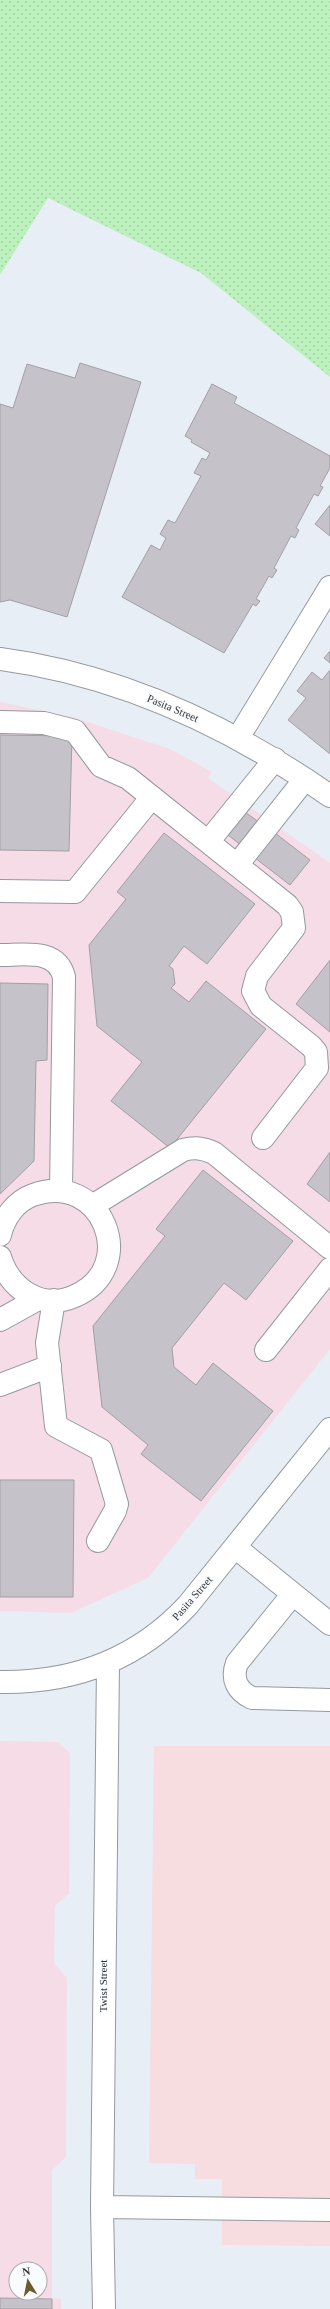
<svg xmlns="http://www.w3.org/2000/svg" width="330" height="2309" font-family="'Times New Roman',serif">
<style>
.commercial{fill:#f5dce6;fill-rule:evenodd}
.education{fill:#f7dce0}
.grass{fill:url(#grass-dots)}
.building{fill:#c5c2c9;stroke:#a39fa6}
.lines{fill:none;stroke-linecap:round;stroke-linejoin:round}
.minor-casing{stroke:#94999f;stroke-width:24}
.minor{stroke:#fff;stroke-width:22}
.labels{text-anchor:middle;stroke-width:3;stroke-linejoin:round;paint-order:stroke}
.street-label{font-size:11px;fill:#323537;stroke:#f9fbfe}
</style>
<defs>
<pattern id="grass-dots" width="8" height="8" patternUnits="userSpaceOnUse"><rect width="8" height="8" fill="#bcf0bc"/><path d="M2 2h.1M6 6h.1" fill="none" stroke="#a2cea2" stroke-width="1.8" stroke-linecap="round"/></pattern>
</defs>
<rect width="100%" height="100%" fill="#e8eef5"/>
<!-- commercial -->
<path class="commercial" d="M0 702 73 717 170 749 212 772 208 778 330 863V1349L148 1578 71 1613 0 1611Z
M0 1741 59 1742 70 1754 69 1893 55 1906 54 1963 67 1978 66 2157 52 2170V2298L61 2299V2309H0ZM16 2269H40V2293H16Z"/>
<!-- education -->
<path class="education" d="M154 1746H330V2246L222 2245V2179H195V2164L149 2163Z"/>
<!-- grass -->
<path class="grass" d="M0 0H330V377L201 273 48 198 0 275Z"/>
<!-- building -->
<path class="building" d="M80 363 141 382 67 617 10 600 0 602V404L13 408 27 364 75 378Z
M212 384 237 397 234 403 330 456V468L320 486 323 487 318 496 314 494 296 528 299 530 295 538 291 536 274 568 277 570 272 578 269 576 256 599 260 601 256 606 253 604 224 653 122 597 151 545 160 550 166 538 160 534 168 520 175 523 201 476 194 473 202 458 206 460 210 453 191 442 192 440 185 436Z
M330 505V536L315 524Z
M330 651V663L324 658Z
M330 670V754L288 720 306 698 297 691 312 672 322 680Z
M0 735 72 736 69 851 0 850Z
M245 812 260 823 242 846 228 835Z
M164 833 255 904 207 964 184 946 169 966 173 969 175 984 171 988 189 1002 206 981 266 1029 170 1148 111 1101 142 1062 97 1026 89 945 126 899 117 892Z
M275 833 310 860 290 885 255 858Z
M330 960V1032L296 1004Z
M0 983 48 984 47 1060 36 1061 34 1161 0 1194Z
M330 1152V1202L307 1184Z
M203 1170 293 1241 246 1300 224 1283 172 1348 174 1367 196 1385 213 1363 273 1411 201 1501 141 1454 148 1445 102 1407 93 1326 165 1236 156 1229Z
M0 1480H74L73 1597H0Z
M0 2298 52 2299V2309H0Z"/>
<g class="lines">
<!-- minor casing -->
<g class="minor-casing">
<path id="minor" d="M0 659C121 675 231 727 330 796
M0 722 44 723 75 731 101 766 128 778 287 905 292 912 294 928 257 976 253 991 261 1006 311 1046 316 1052 317 1068 263 1138
M238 738 330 587
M208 842 275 759
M237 865 305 779
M0 891 75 892 152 797
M0 955C24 955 57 948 64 977L61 1191
M92 1206 183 1150C195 1147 203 1148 214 1153L330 1248
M0 1235C4 1217 16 1201 33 1195 102 1170 141 1267 75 1296 41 1311 10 1289 0 1257
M54 1300 47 1343 56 1426 101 1450 117 1504 115 1511 98 1541
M0 1320 38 1299
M266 1350 330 1269
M0 1385 50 1366
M235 1547 330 1624
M293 1594 237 1663C231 1679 237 1691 252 1698L330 1700
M0 1682C74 1683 138 1659 188 1605L330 1429
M102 2207 330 2210
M104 2309 102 2207 108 1664"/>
</g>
<!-- minor -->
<use href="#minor" class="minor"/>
</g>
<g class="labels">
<!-- street labels -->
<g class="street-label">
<text transform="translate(173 708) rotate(23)" y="4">Pasita Street</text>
<text transform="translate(192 1598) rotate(-49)" y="4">Pasita Street</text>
<text transform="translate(103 1986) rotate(-90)" y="4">Twist Street</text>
</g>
</g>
<!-- north arrow -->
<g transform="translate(28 2281) rotate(350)"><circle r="19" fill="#f9fbfe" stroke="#a9acae"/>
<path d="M0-3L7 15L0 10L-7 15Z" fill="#6b5d2a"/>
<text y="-6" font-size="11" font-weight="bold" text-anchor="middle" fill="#323537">N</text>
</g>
</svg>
